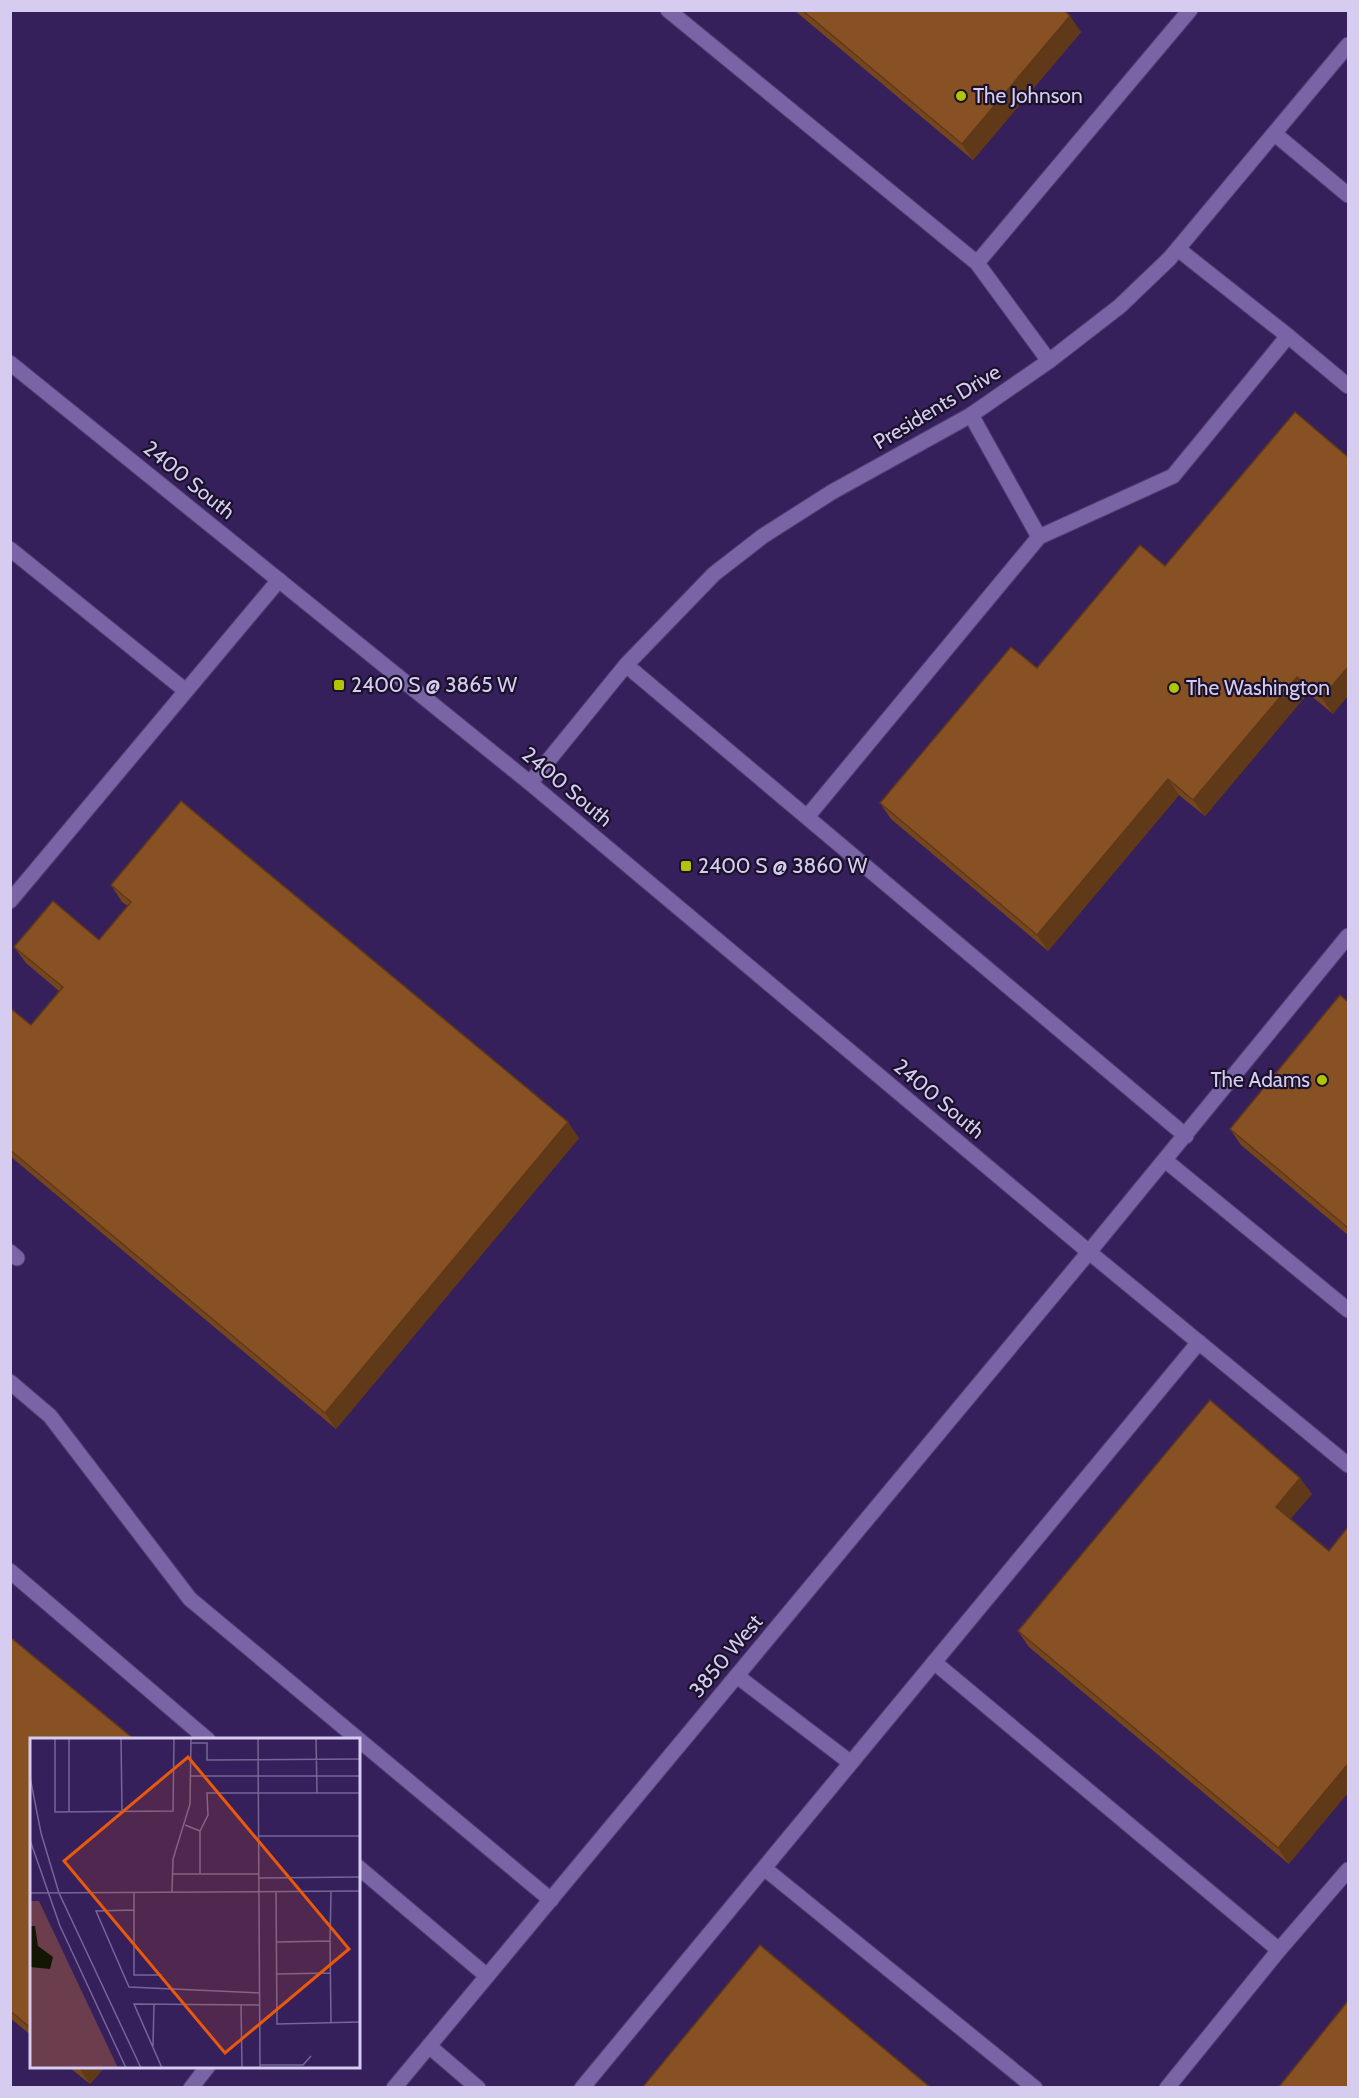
<svg xmlns="http://www.w3.org/2000/svg" width="1359" height="2098" font-family="Cabin,sans-serif">
<style>
.lines{fill:none;stroke-linecap:round;stroke-linejoin:round}
.service-casing{stroke:#523c70;stroke-width:17}
.minor-casing{stroke:#523c70;stroke-width:17}
.tertiary-casing{stroke:#523c70;stroke-width:17}
.service{stroke:#7964a5;stroke-width:15}
.minor{stroke:#7964a5;stroke-width:15}
.tertiary{stroke:#7964a5;stroke-width:15}
.wall{fill:#75461e}
.shaded-wall{fill:#5f3918}
.building{fill:#885123;stroke:#5f3918;stroke-width:1.5}
.poi-dot{fill:#afc506;stroke:#1a112b;stroke-width:2}
.labels{text-anchor:middle;stroke-width:4.5;stroke-linejoin:round;paint-order:stroke}
.poi-label{font-size:21px;fill:#d6ccf0;stroke:#1a112b;text-anchor:start}
.street-label{font-size:21px;fill:#d6ccf0;stroke:#1a112b}
.inset-road{fill:none;stroke:#766597;stroke-width:1.5}
.view{fill:#e8590c;fill-opacity:0.15;stroke:#e8590c;stroke-width:3}
.inset-edge{fill:none;stroke:#d6ccf0;stroke-width:3}
</style>
<rect width="100%" height="100%" fill="#36205b"/>
<g class="lines">
<!-- service casing -->
<g class="service-casing">
<path id="service" d="M668 10 977 263 1190 10
M1178 249 1288 336
M977 263 1049 361
M971 415 1039 537 1173 476 1288 336 1348 386
M10 549 186 691
M626 665 1186 1136
M807 817 1039 537
M10 901 279 580
M1348 936 1089 1252 1348 1465
M1166 1161 1348 1310
M10 1252 17 1258
M10 1382 50 1416 190 1599 551 1900
M10 1571 208 1740
M934 1662 1279 1950 1348 1870
M737 1676 851 1763
M358 1867 487 1976
M764 1868 1035 2088
M429 2046 478 2088
M191 2088 208 2066
M582 2088 1199 1342
M1167 2088 1279 1950"/>
</g>
<!-- minor casing -->
<g class="minor-casing">
<path id="minor" d="M1275 134 1348 195
M530 783 626 665 714 574 763 536 832 492 971 415 1049 361 1120 306 1170 258 1348 45"/>
</g>
<!-- tertiary casing -->
<g class="tertiary-casing">
<path id="tertiary" d="M10 363 530 783 1089 1252 394 2088"/>
</g>
<!-- service -->
<use href="#service" class="service"/>
<!-- minor -->
<use href="#minor" class="minor"/>
<!-- tertiary -->
<use href="#tertiary" class="tertiary"/>
</g>
<!-- wall -->
<path class="wall" d="M794 10H1063L1081 32 973 160Z
M1295 412 1333 714 1308 693 1205 816 1179 795 1048 951 891 819 880 803 1037 668 1165 566Z
M111 885 579 1138 336 1429 10 1156V1008L31 1025 59 991 26 963 14 947 99 940 128 906 122 902Z
M1348 1002V1235L1241 1145 1230 1129Z
M1312 1494 1290 1519 1289 1864 1029 1647 1018 1631Z
M10 1637 32 1740V2036L10 2018Z
M69 2067H105L90 2084Z"/>
<!-- shaded-wall -->
<path class="shaded-wall" d="M1070 16 1081 32 973 160 962 144Z
M1348 667V696L1333 714 1322 698Z
M1297 677 1308 693 1205 816 1193 800Z
M1168 779 1179 795 1048 951 1037 935Z
M568 1122 579 1138 336 1429 325 1413Z
M1300 1478 1312 1494 1287 1523 1276 1507Z
M1348 1764V1793L1289 1864 1278 1848Z
M81 2067H105L90 2084 79 2068Z"/>
<!-- building -->
<path class="building" d="M802 10H1064L1070 16 962 144Z
M1295 412 1348 457V667L1322 698 1297 677 1193 800 1168 779 1037 935 880 803 1011 647 1037 668 1140 545 1165 566Z
M181 801 568 1122 325 1413 10 1150V1008L31 1025 63 987 14 947 53 901 99 940 131 902 111 885Z
M1340 995 1348 1002V1228L1230 1129Z
M1210 1400 1300 1478 1276 1507 1329 1551 1348 1527V1764L1278 1848 1018 1631Z
M10 1637 135 1740H32V2029L10 2011Z
M760 1945 931 2088H642Z
M1348 2001V2088H1278Z"/>
<!-- markers -->
<g class="poi-dot">
<circle cx="961" cy="96" r="6"/>
<rect x="333" y="679" width="12" height="12" rx="3"/>
<circle cx="1174" cy="688" r="6"/>
<rect x="680" y="860" width="12" height="12" rx="3"/>
<circle cx="1322" cy="1080" r="6"/>
</g>
<g class="labels">
<!-- poi labels -->
<g class="poi-label">
<text x="973" y="103">The Johnson</text>
<text x="351" y="692">2400 S @ 3865 W</text>
<text x="1186" y="695">The Washington</text>
<text x="698" y="873">2400 S @ 3860 W</text>
<text x="1310" y="1087" text-anchor="end">The Adams</text>
</g>
<!-- street labels -->
<g class="street-label">
<text transform="translate(937 407) rotate(-31)" y="7">Presidents Drive</text>
<text transform="translate(189 480) rotate(39)" y="7">2400 South</text>
<text transform="translate(567 787) rotate(40)" y="7">2400 South</text>
<text transform="translate(939 1099) rotate(40)" y="7">2400 South</text>
<text transform="translate(726 1656) rotate(-50)" y="7">3850 West</text>
</g>
</g>
<!-- overview -->
<g transform="translate(30 1738)">
<rect width="330" height="330" fill="#36205b"/>
<path d="M0 163H9L88 330H0Z" fill="#6b3d4d"/>
<path d="M0 188H5L8 208 23 219 20 231 0 229Z" fill="#121602"/>
<path class="inset-road" d="M25 0V74L143 73 144 0M91 0 92 73M228 0 230 330M286 0 287 55M161 5H177V22L330 21M161 38H330M0 39 11 95 29 155 111 330M39 74V0M155 87 170 93 178 77 177 55H330M170 93V136M229 98H330M0 102 30 188 96 330M142 136H229M229 140 330 139M142 154 143 121 160 66 161 0M246 154 247 286 330 284M0 155 330 153M104 155V237H132M104 172 66 173 99 249 230 255M300 203 301 285M247 204 300 203 301 154M247 236 301 235M211 266 212 330M123 308 124 266M230 327H273L281 318M132 330 104 266 230 267"/>
<path class="view" d="M158 19 319 211 195 315 34 123Z"/>
<rect width="330" height="330" class="inset-edge"/>
</g>
<!-- border -->
<rect width="1359" height="2098" fill="none" stroke="#d6ccf0" stroke-width="24"/>
</svg>
